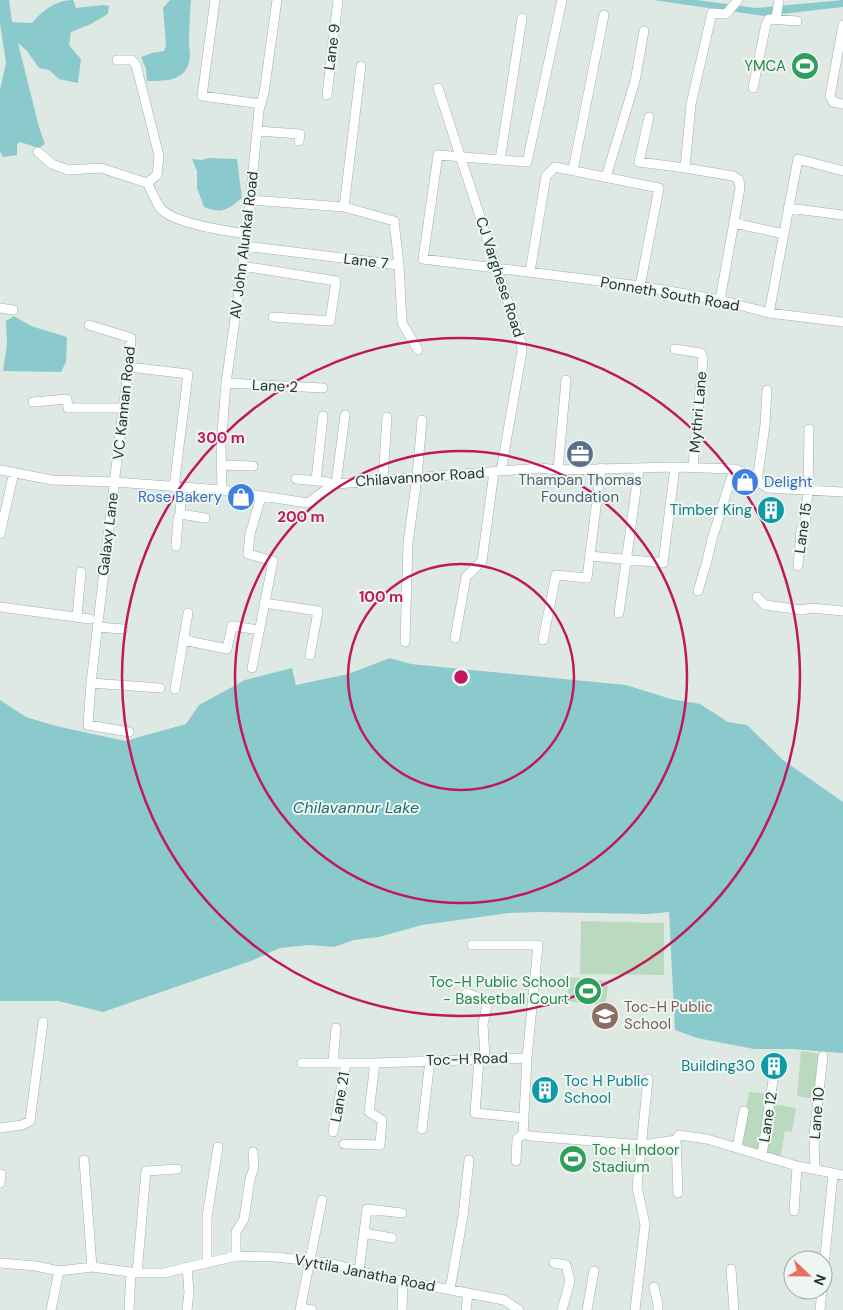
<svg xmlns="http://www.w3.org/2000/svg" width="843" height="1310" font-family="'DM Sans',sans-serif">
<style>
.green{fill:#b9dabe}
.water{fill:#8acacc}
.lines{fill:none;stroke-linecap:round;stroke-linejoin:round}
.minor-casing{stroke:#a2b0aa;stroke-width:10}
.minor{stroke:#fff;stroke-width:9}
.ring{fill:none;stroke:#c2185b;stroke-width:2.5}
.labels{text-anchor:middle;stroke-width:4;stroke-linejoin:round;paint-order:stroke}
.street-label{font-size:15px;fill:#21382f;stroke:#eff6f2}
.leisure-label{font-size:15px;fill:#27864d;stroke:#eff6f2;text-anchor:end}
.service-label{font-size:15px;fill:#4e5e75;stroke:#eff6f2}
.shop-label{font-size:15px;fill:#366cbe;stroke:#eff6f2;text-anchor:start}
.culture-label{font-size:15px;fill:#0d838f;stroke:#eff6f2;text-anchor:end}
.education-label{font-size:15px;fill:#785e54;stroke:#eff6f2;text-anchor:start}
.water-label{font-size:16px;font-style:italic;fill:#206d70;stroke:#eff6f2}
.centre{fill:#c2185b;stroke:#eff6f2;stroke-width:2.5}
.ring-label{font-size:15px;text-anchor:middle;font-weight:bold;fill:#c2185b;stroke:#eff6f2;stroke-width:4;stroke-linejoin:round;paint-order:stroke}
</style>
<rect width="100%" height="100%" fill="#dfe9e4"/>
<!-- green -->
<path class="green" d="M581 921 664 923V975L580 974Z
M569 977 608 981 606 1006 567 1001Z
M801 1051 821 1054 815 1099 797 1096Z
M749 1092 769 1094 760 1151 740 1145Z
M773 1104 796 1108 792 1132 785 1131 780 1159 765 1153Z"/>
<!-- water -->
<path class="water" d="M0 0H9L12 22 32 23C42 11 56 0 73 0L76 8 103 5 109 6 108 14 89 25 71 32 69 45 81 59 78 83 59 79 49 70 39 68 27 51 18 43 39 127 45 144 39 148 20 142 17 144V155L3 157 0 152V90L6 63 0 23Z
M170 0H191C190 13 189 30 189 43 189 47 190 51 190 55 189 81 168 81 147 81L146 69 141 57 152 53 164 51 166 46 163 8Z
M653 0H697L756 8 843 0V7L764 16Z
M209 158 237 159 242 198C227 210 223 214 204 207L197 188V171L192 159 202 160Z
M14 316 31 326 67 337 66 362 61 372 3 371 7 344 6 321Z
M390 658 411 664 626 685 671 699 700 704 728 722 747 725 783 760 843 802V1053L792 1049H754L697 1038 675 1030 669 912 648 914 539 912 509 913 422 925 379 937 354 940 334 947 309 945 280 948 251 961 103 1012 58 1001H0V700L26 717 56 726 125 741 186 724 199 705 245 680 292 668 296 685 348 674Z"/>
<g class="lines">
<!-- minor casing -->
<g class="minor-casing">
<path id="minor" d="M215 0 202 96 261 104
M562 0 527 162 438 155 423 259 640 286 720 300 769 313 843 322
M776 19 779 0
M843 25 830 96 833 102 843 104
M117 60H132L136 65 159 156 157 175 147 183
M438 88 521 342 522 351 501 471
M753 88 766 24 769 19 797 21
M327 95 338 0
M649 117 639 162 685 168
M257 131 300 134 299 141
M38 152 52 164 68 170 101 168 147 183C152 190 157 206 162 210 177 224 226 231 247 234
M500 160 522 18
M573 170 604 15
M606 177 635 81 644 31
M251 200 344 207 361 66
M344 207 394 221 399 265
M788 208 843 215
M734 223 784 234
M245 246 399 265 402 323 418 350
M242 266 336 281 330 321 273 317
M530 272 546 176 555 167 659 188 640 286
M720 300 740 188 739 180 733 176 685 168 691 104 712 13 726 14 738 0
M0 308 13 310
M769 313 798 159 843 171
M89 325 131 338 129 367 123 408 91 683 88 725 129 732
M675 349 701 353 703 359 693 467
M129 367 188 374 174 487
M226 383 323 388
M33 402 67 399 68 408H123
M221 465 253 466
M0 470 52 480 115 482 222 490 308 503 332 485 336 484 540 468 558 470 675 467 734 469 743 472 768 488 843 492
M558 470 566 380
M296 479 328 482 332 485
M383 479 387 417
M316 480 323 416
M757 481 765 425 767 390
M336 484 345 415
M182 488 180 514 205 518
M222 490 221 446 226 383 247 234 259 110 264 93 277 0
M0 534 14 472
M176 546 178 519 180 514
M590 556 663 563 675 467
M798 566 801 530 805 528 808 490 809 429
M698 591 707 561 712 539 734 469
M757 597 765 605 802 610 812 608 843 611
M264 603 318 611 310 655
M0 607 90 619
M619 613 639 468
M77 617 81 572
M97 627 123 629
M455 638 466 577 482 561 494 472
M183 640 227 649 232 626 259 630
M543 640 556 575 587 578 601 468
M405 642 408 543 417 477 422 420
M252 668 273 561 248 554 250 534 261 497
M91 683 160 688
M175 689 188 613
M472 945H538L527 1058
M466 993 488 1001 483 1024 485 1058
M479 1060 475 1113 524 1118
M333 1062 336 1028
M302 1063H375L527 1058 523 1134 530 1136 643 1145 676 1140 679 1135 707 1139 797 1166 843 1175
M0 1128 22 1125 30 1121 43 1022
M422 1129 430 1060
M333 1132 346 1063
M676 1140 678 1193
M344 1144 380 1145 382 1120 369 1112 375 1063
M737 1147 744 1111
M762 1155 773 1080
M84 1160 92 1267
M516 1161 517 1139 523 1134
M815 1170 814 1135 823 1056
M0 1183 1 1174
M794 1211 797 1166
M364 1233 392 1238
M236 1256V1232L244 1219 250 1179 254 1168 253 1152
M0 1263 36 1266 59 1271 92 1267 137 1273H164L236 1256 276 1257 329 1263 382 1277 504 1300 519 1310
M207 1263V1217L218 1147
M554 1263 566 1265 570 1281 562 1310
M187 1267 189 1292 187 1310
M731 1269 734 1310
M359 1271 367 1209 402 1213
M137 1273 146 1171 177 1169
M823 1276 833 1174
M654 1287 658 1305V1310
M450 1289 463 1216 469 1160
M301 1308 312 1310
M51 1310 59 1271
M129 1310 131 1272
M300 1310 322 1200
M402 1310 403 1281
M466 1310 468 1293
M587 1310 594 1271
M635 1310 645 1224 637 1187 648 1079
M820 1310 822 1290"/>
</g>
<!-- minor -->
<use href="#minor" class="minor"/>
</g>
<!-- distance rings -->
<g class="ring">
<circle cx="461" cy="677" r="113"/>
<circle cx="461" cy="677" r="226"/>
<circle cx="461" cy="677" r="339"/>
</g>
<!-- icons -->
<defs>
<g id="stadium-disc" transform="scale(1.4375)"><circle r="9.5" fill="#2e9e5b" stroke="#eff6f2"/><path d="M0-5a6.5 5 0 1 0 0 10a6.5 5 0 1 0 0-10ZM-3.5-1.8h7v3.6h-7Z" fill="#fff"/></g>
<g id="office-disc" transform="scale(1.4375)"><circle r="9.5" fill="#5c6f8a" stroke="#eff6f2"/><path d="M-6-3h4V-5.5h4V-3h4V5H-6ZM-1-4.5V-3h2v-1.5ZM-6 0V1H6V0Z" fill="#fff"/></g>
<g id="shop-disc" transform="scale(1.4375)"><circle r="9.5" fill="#3f7fe0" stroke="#eff6f2"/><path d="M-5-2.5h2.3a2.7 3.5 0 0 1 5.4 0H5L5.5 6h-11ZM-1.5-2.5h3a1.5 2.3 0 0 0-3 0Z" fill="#fff"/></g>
<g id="building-disc" transform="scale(1.4375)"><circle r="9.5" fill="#0f9aa8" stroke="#eff6f2"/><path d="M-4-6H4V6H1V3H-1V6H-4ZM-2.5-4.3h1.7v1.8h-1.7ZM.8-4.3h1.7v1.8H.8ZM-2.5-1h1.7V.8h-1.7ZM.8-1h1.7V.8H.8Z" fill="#fff"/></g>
<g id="school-disc" transform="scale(1.4375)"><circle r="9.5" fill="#8d6e63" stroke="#eff6f2"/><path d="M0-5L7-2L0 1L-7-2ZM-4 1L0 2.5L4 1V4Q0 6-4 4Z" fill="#fff"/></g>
</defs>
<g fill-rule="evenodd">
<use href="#stadium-disc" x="805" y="66"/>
<use href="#office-disc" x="580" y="454"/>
<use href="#shop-disc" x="745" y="482"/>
<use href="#shop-disc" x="241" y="497"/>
<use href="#building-disc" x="771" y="510"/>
<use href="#stadium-disc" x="588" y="991"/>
<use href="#school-disc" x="605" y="1016"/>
<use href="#building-disc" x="774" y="1066"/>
<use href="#building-disc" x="545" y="1090"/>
<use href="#stadium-disc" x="573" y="1159"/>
</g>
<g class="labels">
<!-- street labels -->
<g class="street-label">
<text transform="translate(332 47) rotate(-83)" y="5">Lane 9</text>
<text transform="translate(244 245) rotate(-83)" y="5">AV John Alunkal Road</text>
<text transform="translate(366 261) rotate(7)" y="5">Lane 7</text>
<text transform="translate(500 277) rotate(72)" y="5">CJ Varghese Road</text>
<text transform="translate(670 294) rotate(10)" y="5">Ponneth South Road</text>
<text transform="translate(275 386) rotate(3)" y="5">Lane 2</text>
<text transform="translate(124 403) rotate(-84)" y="5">VC Kannan Road</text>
<text transform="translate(698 412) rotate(-85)" y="5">Mythri Lane</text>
<text transform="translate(420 477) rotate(-4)" y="5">Chilavannoor Road</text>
<text transform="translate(803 528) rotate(-82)" y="5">Lane 15</text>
<text transform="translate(108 534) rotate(-83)" y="5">Galaxy Lane</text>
<text transform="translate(467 1059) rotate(-2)" y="5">Toc-H Road</text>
<text transform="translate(340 1097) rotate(-80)" y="5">Lane 21</text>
<text transform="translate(817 1113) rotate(-85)" y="5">Lane 10</text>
<text transform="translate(768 1117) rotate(-81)" y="5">Lane 12</text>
<text transform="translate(365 1273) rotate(11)" y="5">Vyttila Janatha Road</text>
</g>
<!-- leisure labels -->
<g class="leisure-label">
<text x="786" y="71">YMCA</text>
<text x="569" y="987">Toc-H Public School<tspan x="569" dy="17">- Basketball Court</tspan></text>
<text x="592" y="1155" text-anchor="start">Toc H Indoor<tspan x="592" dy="17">Stadium</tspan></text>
</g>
<!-- service labels -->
<g class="service-label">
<text x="580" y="485">Thampan Thomas<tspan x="580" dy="17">Foundation</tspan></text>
</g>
<!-- shop labels -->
<g class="shop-label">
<text x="764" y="487">Delight</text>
<text x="222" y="502" text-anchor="end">Rose Bakery</text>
</g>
<!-- culture labels -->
<g class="culture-label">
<text x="752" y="515">Timber King</text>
<text x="755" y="1071">Building30</text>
<text x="564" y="1086" text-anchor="start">Toc H Public<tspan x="564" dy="17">School</tspan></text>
</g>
<!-- education labels -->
<g class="education-label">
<text x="624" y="1012">Toc-H Public<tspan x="624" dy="17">School</tspan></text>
</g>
<!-- water labels -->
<g class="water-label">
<text x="356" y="813">Chilavannur Lake</text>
</g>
</g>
<circle cx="461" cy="677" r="8" class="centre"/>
<g class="ring-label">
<text x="221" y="443">300 m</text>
<text x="301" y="522">200 m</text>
<text x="381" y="602">100 m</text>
</g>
<!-- north arrow -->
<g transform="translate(808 1275) rotate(112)"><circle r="24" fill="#eff6f2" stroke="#9daaa4"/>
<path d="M0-4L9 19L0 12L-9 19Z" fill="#e96e5e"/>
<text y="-8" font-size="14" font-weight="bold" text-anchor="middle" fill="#21382f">N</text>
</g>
</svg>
